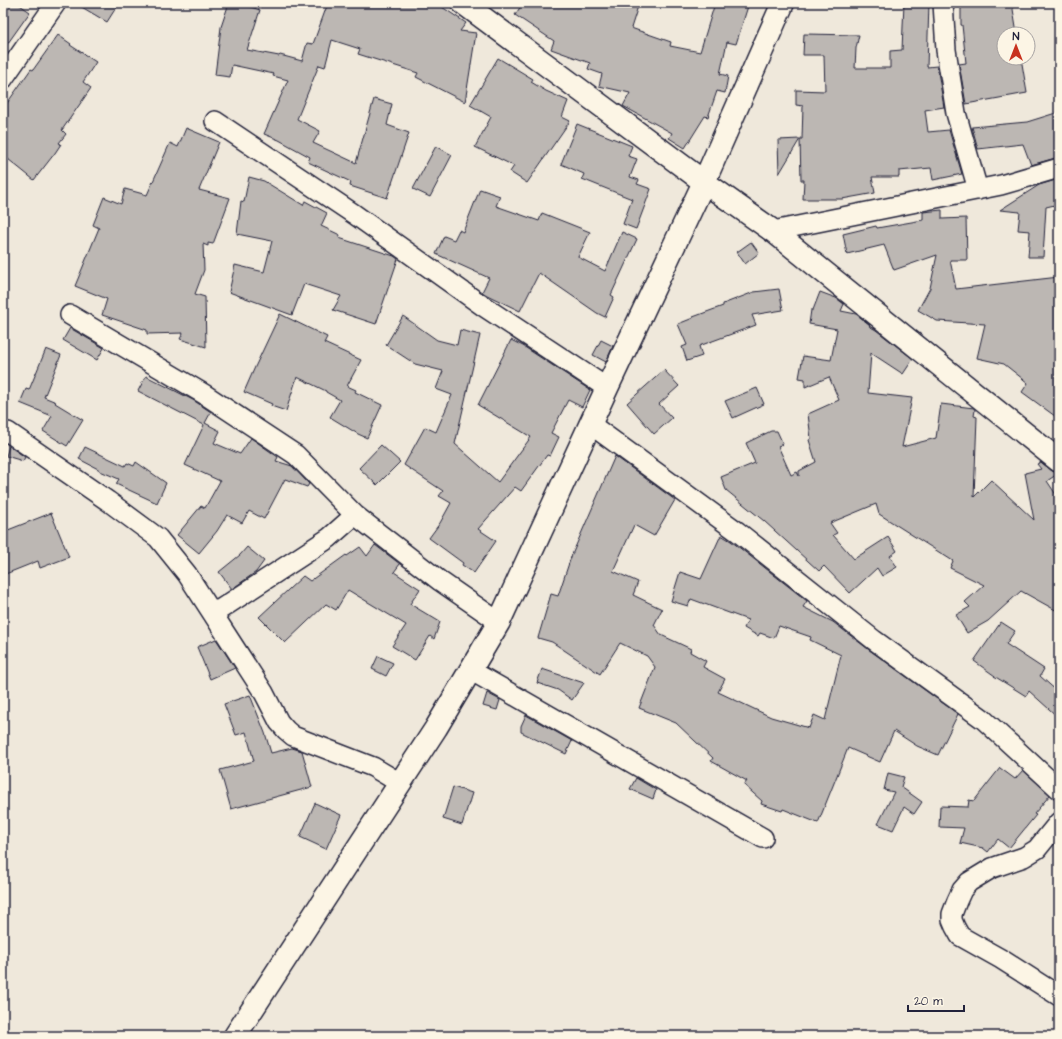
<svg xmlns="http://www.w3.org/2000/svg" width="1062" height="1039" font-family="'Architects Daughter',sans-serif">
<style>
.building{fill:#bcb7b3;stroke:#22223b}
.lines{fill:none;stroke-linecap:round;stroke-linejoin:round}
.minor-casing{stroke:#22223b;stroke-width:22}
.major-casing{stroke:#22223b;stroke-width:25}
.minor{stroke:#fcf5e5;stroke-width:19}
.major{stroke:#fcf5e5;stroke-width:22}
</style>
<rect width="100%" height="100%" fill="#efe8db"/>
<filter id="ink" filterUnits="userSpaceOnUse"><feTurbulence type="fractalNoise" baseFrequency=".025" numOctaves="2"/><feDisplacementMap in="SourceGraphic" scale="8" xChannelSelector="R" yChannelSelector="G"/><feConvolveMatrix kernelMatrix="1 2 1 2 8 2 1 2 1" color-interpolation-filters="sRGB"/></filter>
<g filter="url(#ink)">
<!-- building -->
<path class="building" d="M3 3H17L30 12 3 50Z
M75 3H119L107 22Z
M229 3H238L260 10 247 50 279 56 280 55 302 61 307 43 313 44 328 3H436L466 23 460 31 476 33 465 102 416 77 418 73 358 54 360 49 332 40 325 67 319 65 297 119 320 131 313 143 356 163 374 99 392 104 387 125 409 133 387 198 350 186 351 182 308 162 310 157 279 140 264 134 288 80 273 76 274 74 232 65 230 77 215 75 221 27Z
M523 3H639L631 28 671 42 670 46 700 52 715 3H749L736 44 727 42 720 74 728 76 725 93 717 91 708 117 705 116 685 148 669 138 672 133 623 106 630 93 599 86 602 74 588 69 590 63 551 49 554 41 515 15Z
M904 3H929L927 67 937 66 944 107 925 110 928 132 949 130 962 174 933 180 931 168 899 171V177H872L875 193 842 199H803L804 180H801L800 139H802L803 106 796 105V90L825 91 824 55H803L804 34 859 35 856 48 855 68H890V51L902 50Z
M961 3H1012L1017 34H1004V58H1021L1027 93 966 104 959 64 966 63 962 25H961Z
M58 35 71 44 70 45 96 62 83 82 91 88 62 130 66 134 59 143 61 144 55 153 34 180 3 155V109L31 69 33 70Z
M498 58 533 79 531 82 546 91 568 101 562 117 570 121 527 183 510 172 514 166 475 147 491 117 470 105Z
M1059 112V157L1031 165 1023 144 978 149 972 127 1027 122Z
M577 124 632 146 628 156 637 159 630 177 639 180 637 184 651 189 636 229 623 224 632 199 582 179 584 174 561 164Z
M186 128 219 142 199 190 230 198 213 244 208 243V246L203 244 204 270 195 294 205 297 206 347 180 339 183 333 147 334V330L102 315 107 299 75 286 99 228 93 225 104 197 121 204 125 189 147 195 170 143 178 147Z
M800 139 779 174 778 140Z
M436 146 452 155 430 197 413 189Z
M249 177 264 181 303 205 305 201 327 213 321 226 340 235 339 238 394 256 398 259 376 324 333 310 341 296 304 284 292 315 229 292 235 265 264 272 272 241 237 234 241 201 244 202Z
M1059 179V204L1046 207 1043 257H1028L1030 231 1018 230 1020 212 1000 210 1039 185Z
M480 189 500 196 496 206 539 221 542 213 590 232 578 257 605 271 622 232 637 239 611 295 614 297 605 317 597 313 539 273 520 311 487 295 482 292 489 278 436 254 444 236 454 240 459 230 463 232Z
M942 210V219L966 218 967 260H950L956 289 1059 277V419L1022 392 1028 383 1004 364 977 358 985 324 937 321 918 310 930 288 937 255 894 270 884 245 847 254 843 234 876 226 877 228 923 220V212Z
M751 242 759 253 745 264 737 252Z
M779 289 783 310 752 315 756 325 699 346 702 356 687 361 682 347 687 345 678 324 693 318V317L723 306V304L754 292Z
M820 292 836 298 844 304 841 311 856 314 870 325 869 326 876 330 913 359 903 374 871 353 868 393 912 398 902 447 936 438 941 404 974 408 975 410 974 416 977 417 974 497 991 480 1034 520 1025 473 1041 469 1037 464 1041 462 1052 471 1059 473 1047 481 1059 499V612L1021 591 988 621 967 633 956 615 970 607 965 602 984 585 950 568 953 561 879 514 876 504 830 523 837 533 833 535 854 559 888 537 897 551 890 556 897 567 882 576 877 568 850 593 824 566 819 571 764 521 726 490 721 477 755 463 746 443 771 431H777L783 444 778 446 791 475 797 472 799 476V471L816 462 809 440 811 439 808 414 839 400 829 377 805 387V379L799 378 803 356 831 360 837 329 809 324 811 310H813Z
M280 314 327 337 324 343 361 360 347 386 356 390 355 392 382 405 367 438 358 434 330 417 340 400 326 392V391L297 377 286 411 271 406 272 404 244 392 255 367Z
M403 316 437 340 457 345 460 330 480 335 455 444 498 482 531 437 478 405 511 340 523 346 590 390 582 407 568 400 551 433 559 437 550 456 547 455 521 491 515 487 478 529 496 541 474 573 462 565 463 563 429 538 440 523 451 503 439 496 443 491 404 465 425 427 436 432 452 395 436 389 443 371 415 364 386 345Z
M70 328 104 348 97 360 63 340Z
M601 340 613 346 606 362 593 355Z
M46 349 61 355 44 397 56 402 55 403 83 420 67 446 43 431 52 416 20 403 26 389 29 390Z
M664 370 679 386 659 404 672 418 654 434 627 403Z
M146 376 193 400 211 412 205 423 220 431 214 443 240 454 251 438 278 457 276 461 292 466 309 484 307 487 285 479 264 519 249 511 242 523 227 515 217 531 199 553 177 535 201 506 205 508 220 481 185 465 204 425 138 391Z
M757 388 764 404 733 418 725 401Z
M381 445 400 462 377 485 359 468Z
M9 446 25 457 23 461 6 456Z
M85 447 125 466 127 463 134 466 136 462 166 483 157 503 116 484 119 479 100 471V470L79 459Z
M615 456 675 500 654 536 634 525 613 571 638 582 633 595 662 609 654 625 661 635 691 649 690 652 706 661 703 667 725 679 718 692 771 717 809 728 814 715 825 720 841 655 810 640 811 637 779 626 774 638 760 633 758 636 744 628 748 620 691 599 688 606 671 601 680 572 701 579 721 535 731 541 807 601 803 607 833 622 868 649 958 714 938 755 917 746 894 731 880 762 848 748 818 823 783 809 782 811 761 804 762 801 744 785 747 781 711 761 713 758 676 723 639 708 655 667 647 656 620 643 600 674 552 642 538 638 551 594 558 596 571 557Z
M51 513 69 557 40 568 38 561 3 575V532Z
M375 545 400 564 394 572 420 589 410 604 440 622 434 639 430 636 415 660 392 646 406 625 348 590 336 610 326 604 285 643 259 617 303 576 310 581 346 555 347 556 360 547 367 556Z
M247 547 264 561 256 572 232 589 219 572 240 555Z
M1001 622 1015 631 1006 644 1044 669 1040 676 1059 693V718L1029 691 1026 696 994 676H995L974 661Z
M216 639 235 668 210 679 197 647Z
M378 656 393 663 386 676 372 669Z
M542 669 584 683 572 700 558 690 537 683Z
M487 693 500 700 497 710 483 706Z
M250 695 265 733 271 753 292 748 302 751 312 787 231 809 220 770 254 761 246 732 236 735 224 704Z
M526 715 572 741 566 754 521 732V726Z
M1000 768 1015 779 1023 770 1050 795 1034 814 1036 815 1009 848 998 839 988 852 983 848 960 843 964 828 939 827 940 806 968 807 969 800 974 801Z
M888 773 904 777 901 787 922 802 914 814 904 807 893 830 878 824 894 792 884 790Z
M636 778 656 790 653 799 630 789Z
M453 787 472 793 462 825 443 819Z
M315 803 341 815 326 849 300 837Z"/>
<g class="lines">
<!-- minor casing -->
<g class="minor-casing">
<path id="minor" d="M943 3 946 50 956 113 978 190
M3 79 56 3
M215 121 354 214 483 306 607 388
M773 231 1001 185 1059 168
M70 315 204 394 296 455 355 515 440 581 499 622
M590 424 738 532 874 640 983 719 1059 789
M8 432 108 501 158 538 187 574 264 693 279 722 286 730 293 736 373 767 400 783
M213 614 329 538 355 515
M470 670 763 838
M1059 822 1037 849 1024 857 992 868 969 882 962 890 957 901 952 914V920L955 927 960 936 1001 959 1059 996"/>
</g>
<!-- major casing -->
<g class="major-casing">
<path id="major" d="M463 3 704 182 773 231 1059 461
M235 1036 436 728 499 622 607 388 704 182 783 3"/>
</g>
<!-- minor -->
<use href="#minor" class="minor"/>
<!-- major -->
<use href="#major" class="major"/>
</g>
</g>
<!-- margin -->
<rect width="1062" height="1039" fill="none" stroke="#fcf5e5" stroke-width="16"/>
<rect x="8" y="8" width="1046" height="1023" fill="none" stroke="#22223b" stroke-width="1.5" filter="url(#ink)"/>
<!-- north arrow -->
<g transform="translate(1016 46)"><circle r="19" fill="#fcf5e5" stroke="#a5a1a1"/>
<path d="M0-3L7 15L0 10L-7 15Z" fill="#c8321e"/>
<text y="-6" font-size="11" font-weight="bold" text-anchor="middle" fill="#22223b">N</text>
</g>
<!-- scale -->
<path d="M908 1005v6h56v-6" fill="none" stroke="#22223b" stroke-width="2"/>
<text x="914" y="1005" font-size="12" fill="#22223b" stroke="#fcf5e5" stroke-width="3" paint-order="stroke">20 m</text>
</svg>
